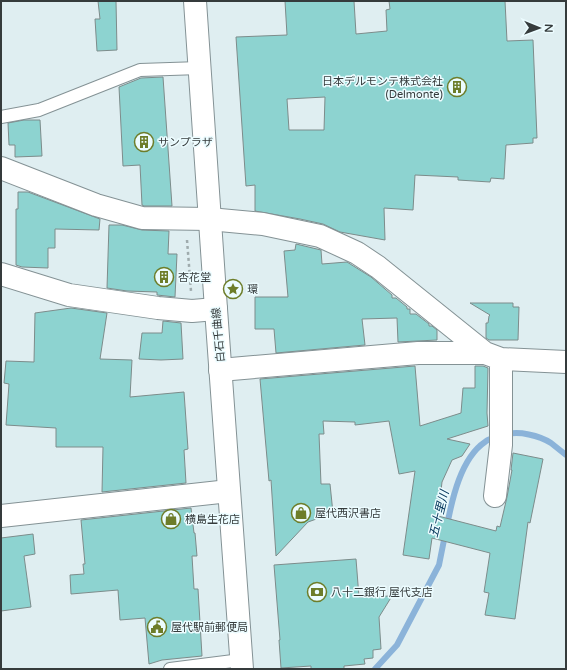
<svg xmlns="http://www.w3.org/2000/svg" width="567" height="670" font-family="'Varela Round','Noto Sans JP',sans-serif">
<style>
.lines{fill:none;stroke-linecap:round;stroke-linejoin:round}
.stream{stroke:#8bb3d9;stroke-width:6}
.building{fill:#8dd3d0;stroke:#7d8c8b;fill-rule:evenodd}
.service-casing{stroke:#849295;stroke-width:14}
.minor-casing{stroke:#849295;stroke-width:24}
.secondary-casing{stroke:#849295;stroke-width:24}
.path{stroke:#9fabad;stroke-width:2.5;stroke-dasharray:3 3;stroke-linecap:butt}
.service{stroke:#fff;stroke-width:12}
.minor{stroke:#fff;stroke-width:22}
.secondary{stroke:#fff;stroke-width:22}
.labels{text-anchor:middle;stroke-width:3;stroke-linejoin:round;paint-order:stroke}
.poi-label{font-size:11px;fill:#353b3c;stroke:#ecfcff;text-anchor:start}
.street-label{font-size:11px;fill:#353b3c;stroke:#ecfcff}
.water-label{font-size:12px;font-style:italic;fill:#06375b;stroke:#ecfcff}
</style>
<rect width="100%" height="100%" fill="#dfeef1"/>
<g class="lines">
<!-- stream -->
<path class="stream" d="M505 435C518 430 540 436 551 443 556 447 561 451 566 455
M447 526C452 499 461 458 485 442 488 439 493 439 497 437
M375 669 397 645 439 565 445 535"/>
</g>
<!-- building -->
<path class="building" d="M98 1H116L117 50 97 51 95 19H100Z
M285 1H354L356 34 387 31 386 10 390 9 389 1H505L507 41 533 40 537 138H533V143L506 145 504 179 491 178 490 182 458 180V177L415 175 413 210 384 208 385 240 340 232 323 224 300 219 255 211V185L246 186 236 37 287 35ZM325 97 324 130H289L287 99Z
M163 77 172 206H144L142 205 140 165 123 166 119 87 141 78Z
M24 120H40L42 156 15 157V145H9L8 123Z
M18 192H28L100 219 99 230 55 229V248H48V268L22 267 16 265V209H18Z
M109 225H122L142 230 169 231 168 254H177L175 297 157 295V292L127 291 107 288Z
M296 244 321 250 322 264 347 262 371 277 392 295V298H396L407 307V309H410V314H416L429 324V326H432L437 330V340L398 342 397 318 362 319 365 345 276 353 274 329H255V297H288L284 251 295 250Z
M470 303H513V307H519L518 340H489L486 338V323H488L489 316 490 315Z
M71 308 107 313 100 359 132 360 130 397 184 392 188 449 184 450 186 483 102 492 103 447H56V428L6 425 9 384 4 383 6 361 34 362 35 313Z
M163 321 181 323 183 359 161 360 139 359 142 333H162Z
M415 366 420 426 461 413 463 388H475V366H483L488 368 487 413 488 426 447 439 470 444 462 456 452 460 442 482 438 516 496 531 497 526 500 527 507 497 512 470H511L513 453 543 459 530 523 528 522 515 619 485 615 489 593 484 592 490 553 432 538 429 559 403 555 415 471 399 474 389 421 355 425V422L323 421 324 434H319L321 484H330L333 513 308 522 276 556 271 480 269 481 260 379Z
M191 508 194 533H195L197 556H192L194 589H198L202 656 162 660 149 664 145 618 120 620 118 590 71 594 70 575 84 574 83 564H85L81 520Z
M33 534 35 554 24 556 31 607 1 611V538Z
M356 559 359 597 392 596 379 617 381 649 373 650V658L364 659 365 664 344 666V669H311V666L281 668 279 640H280L274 565Z"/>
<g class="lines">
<!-- service casing -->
<g class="service-casing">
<path id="service" d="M1 117 39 110 140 70 200 68
M170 669 241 660"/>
</g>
<!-- minor casing -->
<g class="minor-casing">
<path id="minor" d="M1 168 96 205 142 218 209 219 263 224 320 236 357 253 378 267 485 353 501 359 566 362
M1 274 69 295 158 308 192 311 216 309
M220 370 418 353H485
M495 496 501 445V359
M1 516 229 491"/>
</g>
<!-- secondary casing -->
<g class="secondary-casing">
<path id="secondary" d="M195 1 216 309 242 669"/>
</g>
<!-- path -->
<path class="path" d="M187 240 191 291"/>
<!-- service -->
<use href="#service" class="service"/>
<!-- minor -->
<use href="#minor" class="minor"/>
<!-- secondary -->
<use href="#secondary" class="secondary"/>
</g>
<!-- icons -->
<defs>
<g id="building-ring" transform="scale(1)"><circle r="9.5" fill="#ecfcff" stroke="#6d7d2a" stroke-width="1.5"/><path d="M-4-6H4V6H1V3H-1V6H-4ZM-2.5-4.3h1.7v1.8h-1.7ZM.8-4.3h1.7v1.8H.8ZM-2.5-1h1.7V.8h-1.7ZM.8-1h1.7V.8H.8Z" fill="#6d7d2a"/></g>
<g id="sight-ring" transform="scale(1)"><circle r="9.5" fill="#ecfcff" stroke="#6d7d2a" stroke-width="1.5"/><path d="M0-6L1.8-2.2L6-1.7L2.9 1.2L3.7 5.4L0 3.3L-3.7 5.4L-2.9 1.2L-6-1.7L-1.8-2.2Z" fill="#6d7d2a"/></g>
<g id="shop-ring" transform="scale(1)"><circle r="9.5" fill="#ecfcff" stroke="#6d7d2a" stroke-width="1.5"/><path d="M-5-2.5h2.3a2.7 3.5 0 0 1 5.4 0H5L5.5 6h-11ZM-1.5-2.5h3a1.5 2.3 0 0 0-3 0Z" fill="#6d7d2a"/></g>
<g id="bank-ring" transform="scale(1)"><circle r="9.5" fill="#ecfcff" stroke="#6d7d2a" stroke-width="1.5"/><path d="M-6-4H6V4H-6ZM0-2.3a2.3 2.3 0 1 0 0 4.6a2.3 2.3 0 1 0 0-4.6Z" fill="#6d7d2a"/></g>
<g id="civic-ring" transform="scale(1)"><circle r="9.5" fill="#ecfcff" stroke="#6d7d2a" stroke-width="1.5"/><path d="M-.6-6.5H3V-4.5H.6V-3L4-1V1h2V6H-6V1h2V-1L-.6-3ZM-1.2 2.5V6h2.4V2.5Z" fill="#6d7d2a"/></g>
</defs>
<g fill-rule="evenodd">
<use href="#building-ring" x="457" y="87"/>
<use href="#building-ring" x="144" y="142"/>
<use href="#building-ring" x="164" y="277"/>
<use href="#sight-ring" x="233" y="289"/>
<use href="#shop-ring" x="301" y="513"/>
<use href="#shop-ring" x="171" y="519"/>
<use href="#bank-ring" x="317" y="592"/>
<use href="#civic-ring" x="157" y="627"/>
</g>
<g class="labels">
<!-- poi labels -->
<g class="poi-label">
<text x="443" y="85" text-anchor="end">日本デルモンテ株式会社<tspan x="443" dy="13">(Delmonte)</tspan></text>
<text x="158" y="146">サンプラザ</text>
<text x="178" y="281">杏花堂</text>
<text x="247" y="293">環</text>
<text x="315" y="517">屋代西沢書店</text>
<text x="185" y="523">横島生花店</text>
<text x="331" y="596">八十二銀行 屋代支店</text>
<text x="171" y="631">屋代駅前郵便局</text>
</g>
<!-- street labels -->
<g class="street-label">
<text transform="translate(218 335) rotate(-95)" y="4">白石千曲線</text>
</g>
<!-- water labels -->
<g class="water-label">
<text transform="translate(439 514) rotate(-76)" y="4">五十里川</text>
</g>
</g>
<!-- border -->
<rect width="567" height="670" fill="none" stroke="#353b3c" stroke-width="4"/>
<!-- north arrow -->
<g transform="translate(539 28) rotate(91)" stroke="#ecfcff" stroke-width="3" paint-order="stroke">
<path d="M0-3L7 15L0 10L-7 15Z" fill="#353b3c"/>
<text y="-6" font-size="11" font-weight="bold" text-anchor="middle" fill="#353b3c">N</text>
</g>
</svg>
